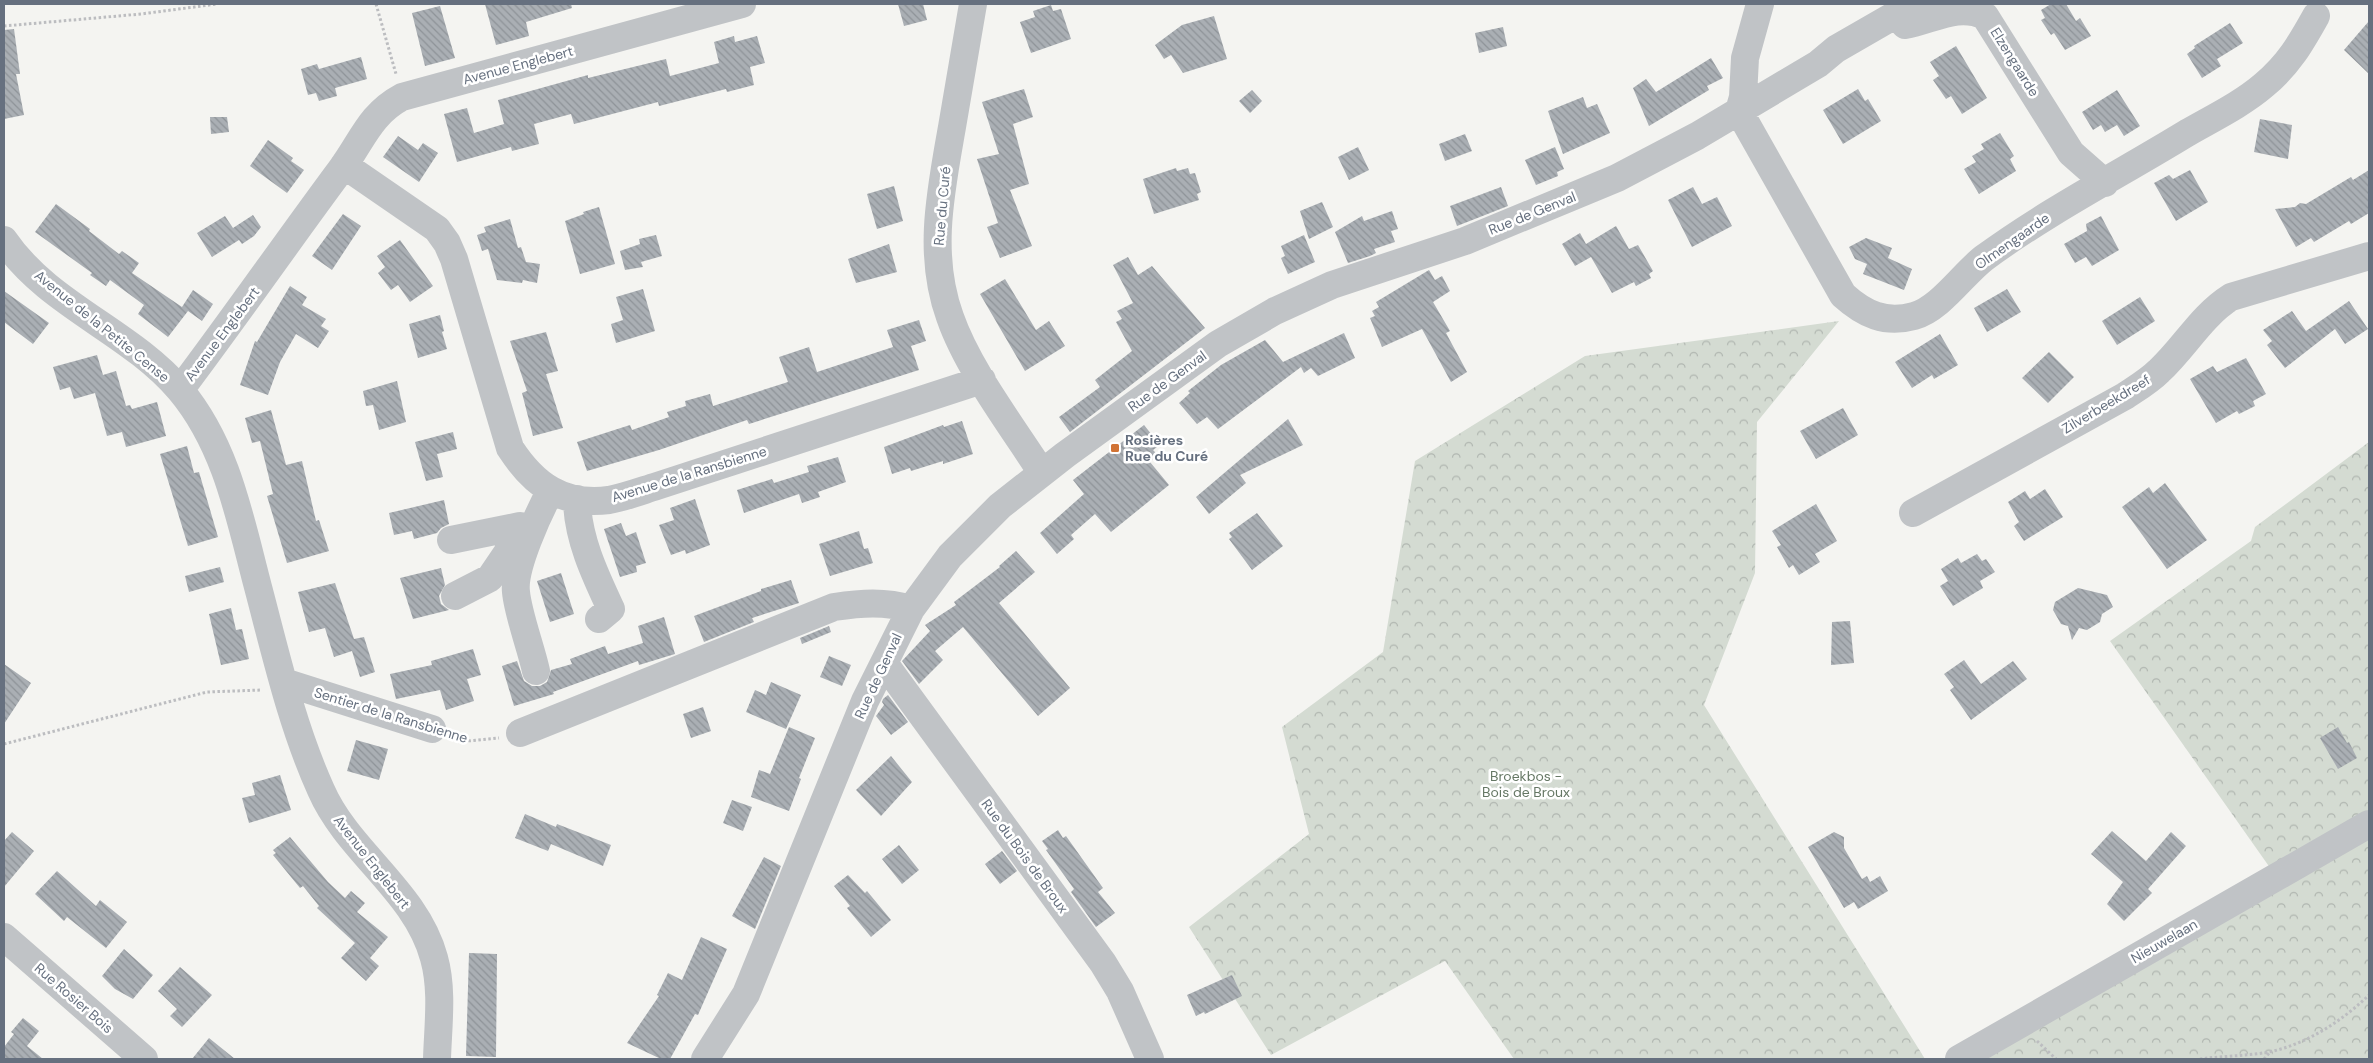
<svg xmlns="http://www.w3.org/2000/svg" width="2373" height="1063" font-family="'DM Sans',sans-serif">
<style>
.forest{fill:url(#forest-crowns)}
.building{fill:url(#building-back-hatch)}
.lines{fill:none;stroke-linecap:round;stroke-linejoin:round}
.path{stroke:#bcbdc0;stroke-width:3;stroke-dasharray:2.5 2.5;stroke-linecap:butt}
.minor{stroke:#c0c3c6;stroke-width:28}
.poi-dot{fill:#d17334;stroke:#fff;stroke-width:2}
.labels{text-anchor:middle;stroke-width:5;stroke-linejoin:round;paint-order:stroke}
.street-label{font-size:14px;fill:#66707f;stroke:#fff}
.poi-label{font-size:14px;font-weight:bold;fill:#66707f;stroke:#fff;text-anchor:start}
.park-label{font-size:14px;fill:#657764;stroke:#fff}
</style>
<defs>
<pattern id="forest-crowns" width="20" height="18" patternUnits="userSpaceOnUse" patternTransform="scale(1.25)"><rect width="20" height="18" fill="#d4dbd2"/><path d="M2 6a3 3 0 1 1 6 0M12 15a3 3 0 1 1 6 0" fill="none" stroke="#b0b6b0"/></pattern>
<pattern id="building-back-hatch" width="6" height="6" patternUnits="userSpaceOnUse" patternTransform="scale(1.25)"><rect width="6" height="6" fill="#aaafb4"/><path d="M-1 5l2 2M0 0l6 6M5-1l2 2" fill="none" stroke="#8e9398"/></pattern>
</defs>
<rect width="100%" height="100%" fill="#f4f4f1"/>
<!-- forest -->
<path class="forest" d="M1839 321 1757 422 1755 573 1704 705 1925 1059H1514L1445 961 1271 1055 1189 927 1309 834 1282 727 1383 652 1415 461 1585 356Z
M2369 442V1059H1947L2273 872 2110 641 2251 541 2255 527Z"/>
<!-- building -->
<path class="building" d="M485 4H571L572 8 526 22 529 36 496 45Z
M898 4H923L927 20 904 26Z
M2051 4H2066L2076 21 2080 18 2091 36 2065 50 2054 33 2051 35 2041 20 2045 18 2041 10Z
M1051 5 1053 11 1061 9 1071 39 1031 53 1020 22 1035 17 1033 11Z
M440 6 455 58 425 66 412 13Z
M1214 16 1227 59 1183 73 1171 55 1164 59 1155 45 1182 25Z
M2369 21V74L2344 50Z
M2230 23 2243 43 2217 59 2221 66 2202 78 2187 54 2195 48 2194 46Z
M1503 27 1507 46 1479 53 1475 33Z
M14 29 20 74H16L24 115 4 119V30Z
M734 36 735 42 757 36 765 63 750 67 754 85 727 92 726 89 659 106 658 102 574 124 571 114 534 124 539 144 512 151 511 147 457 162 444 114 467 108 474 133 504 124 498 100 588 75V78L666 59 670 76 719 63 714 42Z
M1956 46 1987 98 1962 114 1951 96 1946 99 1933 80 1939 76 1930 62Z
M361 57 367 79 335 88 337 96 319 101 316 93 308 95 301 69 317 64 319 69Z
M1711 58 1723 78 1707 86 1709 90 1649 126 1633 88 1646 79 1656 92Z
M1024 89 1033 117 1013 124 1029 184 1010 190 1032 246 1000 258 987 227 998 223 977 159 999 154 982 102Z
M1858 89 1865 101 1868 99 1881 121 1843 144 1823 110Z
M1252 90 1262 101 1250 113 1239 101Z
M2117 90 2140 126 2124 136 2117 125 2105 132 2101 125 2093 130 2082 112Z
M1583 97 1587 108 1597 104 1610 133 1563 154 1548 111Z
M210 117H227L229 132 211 134Z
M2260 119 2292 125 2288 159 2254 152Z
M2000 133 2014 156 2010 159 2016 171 1979 194 1964 169 1976 162 1972 156 1984 149 1981 144Z
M1465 134 1472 151 1445 161 1439 144Z
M398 136 418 150 423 143 438 153 419 182 383 157Z
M268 140 293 158 291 161 304 170 287 193 250 166Z
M1358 147 1369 170 1349 180 1338 157Z
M1555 147 1564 169 1557 172 1558 176 1536 185 1525 160Z
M1176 168 1177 171 1188 168 1190 174 1195 173 1201 192 1197 194 1199 200 1154 214 1143 179Z
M2190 170 2208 202 2176 221 2154 183 2169 175 2173 179Z
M2369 170V213L2351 224 2349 221 2314 242 2311 238 2296 247 2275 209 2295 207 2300 203 2306 204 2351 177 2353 180Z
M894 186 903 221 877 229 867 194Z
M1501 187 1508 206 1457 226 1450 206Z
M1693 187 1702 204 1717 197 1732 226 1692 247 1668 200Z
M1322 202 1333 227 1309 239 1300 211Z
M56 204 90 229 89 231 119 254 122 251 139 263 132 273 182 307 193 290 213 304 202 321 188 311 168 337 138 314 144 305 110 280 106 286 90 275 92 273 35 232Z
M599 207 615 264 580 274 565 221 584 214 583 212Z
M1392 211 1398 229 1391 231 1395 242 1374 249 1376 253 1370 256 1348 263 1335 232 1362 216 1364 221Z
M343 214 361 226 332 270 312 256Z
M253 215 261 227 254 236 242 244 239 240 212 257 197 233 225 216 233 228Z
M2101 216 2119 250 2092 266 2086 257 2075 263 2064 244 2087 231 2086 224Z
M510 219 518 248 521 247 526 262 540 264 537 283 523 280 522 283 497 280 488 249 482 251 477 235 486 232 484 227Z
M1616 226 1629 249 1638 245 1653 271 1649 274 1651 278 1636 286 1634 282 1612 293 1591 257 1575 266 1562 244 1580 233 1586 244Z
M656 235 662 256 641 262 643 267 625 270 620 251 640 244 639 239Z
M1304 235 1315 262 1288 274 1281 258 1285 256 1281 246Z
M1866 238 1892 248 1888 258 1912 269 1904 290 1863 274 1867 264 1855 259 1849 247Z
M400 240 433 286 410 302 398 285 391 290 378 273 385 267 377 256Z
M889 244 897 272 856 283 848 259Z
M1128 257 1138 275 1152 266 1205 328 1070 432 1059 417 1100 387 1095 380 1132 351 1116 322 1122 319 1117 311 1133 303 1113 265Z
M1429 270 1435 280 1442 276 1450 291 1433 302 1450 331 1446 333 1467 372 1451 382 1422 329 1382 347 1370 318 1375 316 1372 311 1379 307 1376 302Z
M1005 279 1036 330 1049 321 1065 346 1025 371 980 294Z
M290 286 307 297 302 305 326 319 321 326 329 331 318 348 296 334 280 362 268 395 240 385 255 341 257 342Z
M643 289 655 331 616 343 611 324 623 320 616 297Z
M2007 289 2021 312 1987 332 1974 308Z
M4 291 49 323 33 344 4 322Z
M2140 297 2155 321 2117 345 2102 321Z
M2349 301 2368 329 2345 344 2335 329 2285 368 2267 345 2272 341 2263 330 2292 311 2306 331Z
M440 315 444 331 442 332 447 349 418 358 409 324Z
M919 320 926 341 911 346 919 370 749 424 747 420 659 450 587 471 577 442 630 425 632 430 669 417 667 412 686 406 685 401 710 394 713 406 788 382 779 357 809 347 817 372 893 347 887 330Z
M546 332 558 371 546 374 563 428 533 436 522 393 527 391 510 341Z
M1344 333 1355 358 1318 376 1311 368 1304 373 1301 367 1218 429 1207 417 1197 424 1179 403 1190 393 1188 391 1221 365 1265 340 1283 362Z
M1940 334 1958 365 1934 379 1932 375 1912 388 1895 362Z
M2049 352 2074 377 2048 403 2022 378Z
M97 355 103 375 116 371 126 406 130 405 132 409 157 402 166 436 126 447 122 432 107 436 95 393 74 399 70 387 60 390 53 367Z
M2246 358 2266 394 2253 401 2255 406 2239 414 2237 411 2216 423 2190 379 2213 366 2217 372Z
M397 381 406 422 379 430 373 405 366 406 363 391Z
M1843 408 1858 435 1816 459 1800 431Z
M271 410 286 465 302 461 316 521 319 520 329 551 287 563 267 496 273 494 260 441 252 443 245 418Z
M1288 419 1303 445 1240 475 1246 483 1209 514 1196 497Z
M962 421 973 454 943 464V461L911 471 910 468 892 474 884 447 943 425 944 427Z
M1144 425 1160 445 1153 450 1158 455 1150 462 1169 485 1111 532 1095 514 1071 535 1074 539 1057 554 1040 533 1084 494 1073 480Z
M453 432 457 449 437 454 443 477 426 481 415 442Z
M187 446 194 473 199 472 218 537 188 546 160 454Z
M838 457 846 482 818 492 820 497 802 503 799 494 744 513 737 490 772 479 774 483 809 472 807 466Z
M2165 483 2207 540 2167 569 2122 507 2149 487 2153 493Z
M2045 489 2063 517 2024 541 2014 526 2019 522 2008 502 2025 491 2030 499Z
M695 499 710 545 686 554 685 550 671 555 659 525 674 520 670 508Z
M444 500 449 524 441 528 437 533 414 539 412 531 394 535 389 513Z
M1816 504 1837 541 1815 554 1820 562 1799 575 1793 565 1789 568 1777 547 1781 545 1772 531Z
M1257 513 1283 546 1252 570 1229 539 1232 537 1229 533Z
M621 523 626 536 636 532 646 563 636 566 637 572 620 577 604 529Z
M859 531 864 549 868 548 873 563 830 576 819 544Z
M1016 551 1035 572 999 603 1070 688 1038 716 963 627 935 651 943 660 919 684 902 661 930 631 925 625 956 605 954 602 1000 567 999 566Z
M1977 554 1982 561 1986 559 1995 572 1980 581 1983 588 1953 606 1940 586 1948 581 1941 569 1958 558 1961 563Z
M220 567 224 582 189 592 185 576Z
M441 568 445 585 439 596 441 604 449 610 413 619 400 578Z
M561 573 574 614 550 622 537 581Z
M791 580 799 603 752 618 754 622 704 642 694 616 761 591V589Z
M335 583 354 639 364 637 375 672 360 677 352 651 334 657 325 628 309 632 298 592Z
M2078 588 2107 595 2113 607 2102 614 2100 622 2087 630 2079 628 2072 640 2068 626 2061 624 2053 610 2055 602Z
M231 608 236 630 242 629 249 659 221 665 209 614Z
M664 617 675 654 639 665 638 661 553 692 554 694 514 706 502 666 517 661 524 681 532 686H540L547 682 551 670 572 664 570 659 605 646 608 654 643 643 638 626Z
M1850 621 1854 663 1831 665 1832 622Z
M829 626 831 632 802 644 800 638Z
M473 649 481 675 467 679 474 701 446 710 440 690 396 699 390 674 432 665 431 661Z
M829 656 851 665 842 686 820 677Z
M1964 660 1981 684 2013 661 2027 679 1971 720 1950 690 1954 687 1944 674Z
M4 664 31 683 4 724Z
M771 682 801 695 786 729 746 712 755 690 766 695Z
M888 695 908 722 891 735 876 716 884 705 882 702 883 699Z
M703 707 711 731 691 738 683 714Z
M789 727 815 738 799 778 801 779 789 811 751 797 759 770 770 774Z
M2338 727 2347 743 2349 742 2357 758 2338 769 2320 738Z
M356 740 388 749 379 780 347 771Z
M891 756 912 782 881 816 856 790Z
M280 775 291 810 249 823 242 798 255 795 252 783Z
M732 800 752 807 743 831 723 823Z
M525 814 556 827 557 824 611 845 603 866 551 844 548 851 515 838Z
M1058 830 1063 838 1066 836 1103 888 1098 892 1115 913 1096 927 1071 892 1074 889 1046 850 1048 849 1042 841Z
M2112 831 2146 861 2171 832 2186 846 2148 889 2152 893 2124 921 2107 904 2123 882 2091 854Z
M12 832 34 851 4 887V841Z
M1834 832 1844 837V848L1862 879 1867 876 1870 882 1880 876 1888 891 1858 909 1854 902 1844 908 1808 847Z
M290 837 328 882 345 898 351 891 365 903 357 912 388 937 370 958 379 966 366 981 341 958 355 943 317 908 319 906 303 886 300 888 273 855 276 853 273 850Z
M899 845 919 870 902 884 882 859Z
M1002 851 1017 871 1000 884 985 864Z
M764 857 781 866 755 929 732 916Z
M57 871 96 906 100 900 127 922 106 948 67 917 64 921 35 894Z
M848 875 865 893 867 891 891 920 871 937 847 908 850 906 834 886Z
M701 937 727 949 698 1015 695 1014 670 1059H661L627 1043 659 996 657 995 668 973 682 980Z
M124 949 153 975 133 999 115 989 102 976Z
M469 953 497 954 496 1057 466 1056Z
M180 967 212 995 182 1027 170 1016 177 1009 158 991Z
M1232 975 1242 996 1205 1014 1204 1012 1196 1016 1187 995Z
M23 1018 39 1031 27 1046 43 1059H4V1047L14 1034 11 1032Z
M209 1038 235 1059H192Z"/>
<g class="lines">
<!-- path -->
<path class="path" d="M376 4 396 74
M4 26 141 14 217 4
M454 737 467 741 499 738
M4 744 207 692 262 690
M2037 1041 2056 1059
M2200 1059C2222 1056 2246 1056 2269 1052 2307 1044 2342 1021 2369 995
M2264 1059 2270 1052"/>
<!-- minor -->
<path class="minor" d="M973 4C966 45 959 86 952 127 941 190 927 254 950 317 968 369 1012 426 1042 473
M1760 4 1745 58 1743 97 1739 111 1843 295C1864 314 1885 324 1914 316 1940 309 1963 274 1984 258 2048 211 2120 174 2187 133 2213 118 2242 104 2264 85 2289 64 2301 43 2316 16
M1896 15 1905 25C1933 20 1958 3 1985 16L2071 153 2105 183
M344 165 437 229 447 243 454 259 510 448C534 485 563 506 609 500 625 497 641 491 657 486L982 380
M4 240C48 305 130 331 180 390 227 446 240 519 258 587 276 655 292 726 321 790 348 852 416 891 434 958 443 990 438 1026 437 1059
M180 390C235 317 287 242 342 168 362 141 370 114 402 97L742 4
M577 499C577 537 595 575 611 609L599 619
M1913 513 2125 396C2137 388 2149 381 2159 371 2185 347 2201 316 2231 297L2369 256
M451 540 520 526
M455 596 490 578 507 553 520 527
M884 663 1103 963 1120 991 1150 1059
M536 671C531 648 518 614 516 592 513 568 539 512 551 490
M284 682 432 729
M520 733 834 607C861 603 885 601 911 609
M4 937 144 1059
M705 1059 746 994 865 701 911 609 950 556 1000 506 1065 455 1218 344 1275 311 1332 285 1465 241 1617 178 1697 136 1818 64 1836 49 1914 4
M1959 1059 2369 824"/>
</g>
<!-- markers -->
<rect class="poi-dot" x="1110" y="443" width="10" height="10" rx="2.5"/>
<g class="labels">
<!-- street labels -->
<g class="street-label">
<text transform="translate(2015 62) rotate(58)" y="5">Elzengaarde</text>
<text transform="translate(518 65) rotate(-15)" y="5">Avenue Englebert</text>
<text transform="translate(942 206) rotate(-85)" y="5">Rue du Curé</text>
<text transform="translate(1532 213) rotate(-22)" y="5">Rue de Genval</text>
<text transform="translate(2012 241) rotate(-35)" y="5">Olmengaarde</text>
<text transform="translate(102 326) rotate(39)" y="5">Avenue de la Petite Cense</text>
<text transform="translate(222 334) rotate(-53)" y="5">Avenue Englebert</text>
<text transform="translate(1167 381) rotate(-36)" y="5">Rue de Genval</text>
<text transform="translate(2106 404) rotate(-31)" y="5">Zilverbeekdreef</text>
<text transform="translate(689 474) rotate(-17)" y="5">Avenue de la Ransbienne</text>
<text transform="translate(878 676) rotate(-65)" y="5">Rue de Genval</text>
<text transform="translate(391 715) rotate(17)" y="5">Sentier de la Ransbienne</text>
<text transform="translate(1025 856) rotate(54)" y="5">Rue du Bois de Broux</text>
<text transform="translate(372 862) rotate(52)" y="5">Avenue Englebert</text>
<text transform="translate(2164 941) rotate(-30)" y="5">Nieuwelaan</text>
<text transform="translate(74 998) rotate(41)" y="5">Rue Rosier Bois</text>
</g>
<!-- poi labels -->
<g class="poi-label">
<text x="1125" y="445">Rosières<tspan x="1125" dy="16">Rue du Curé</tspan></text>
</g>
<!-- park labels -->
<g class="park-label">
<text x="1526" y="781">Broekbos -<tspan x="1526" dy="16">Bois de Broux</tspan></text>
</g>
</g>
<!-- border -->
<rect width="2373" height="1063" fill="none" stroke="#66707f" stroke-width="10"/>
</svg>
